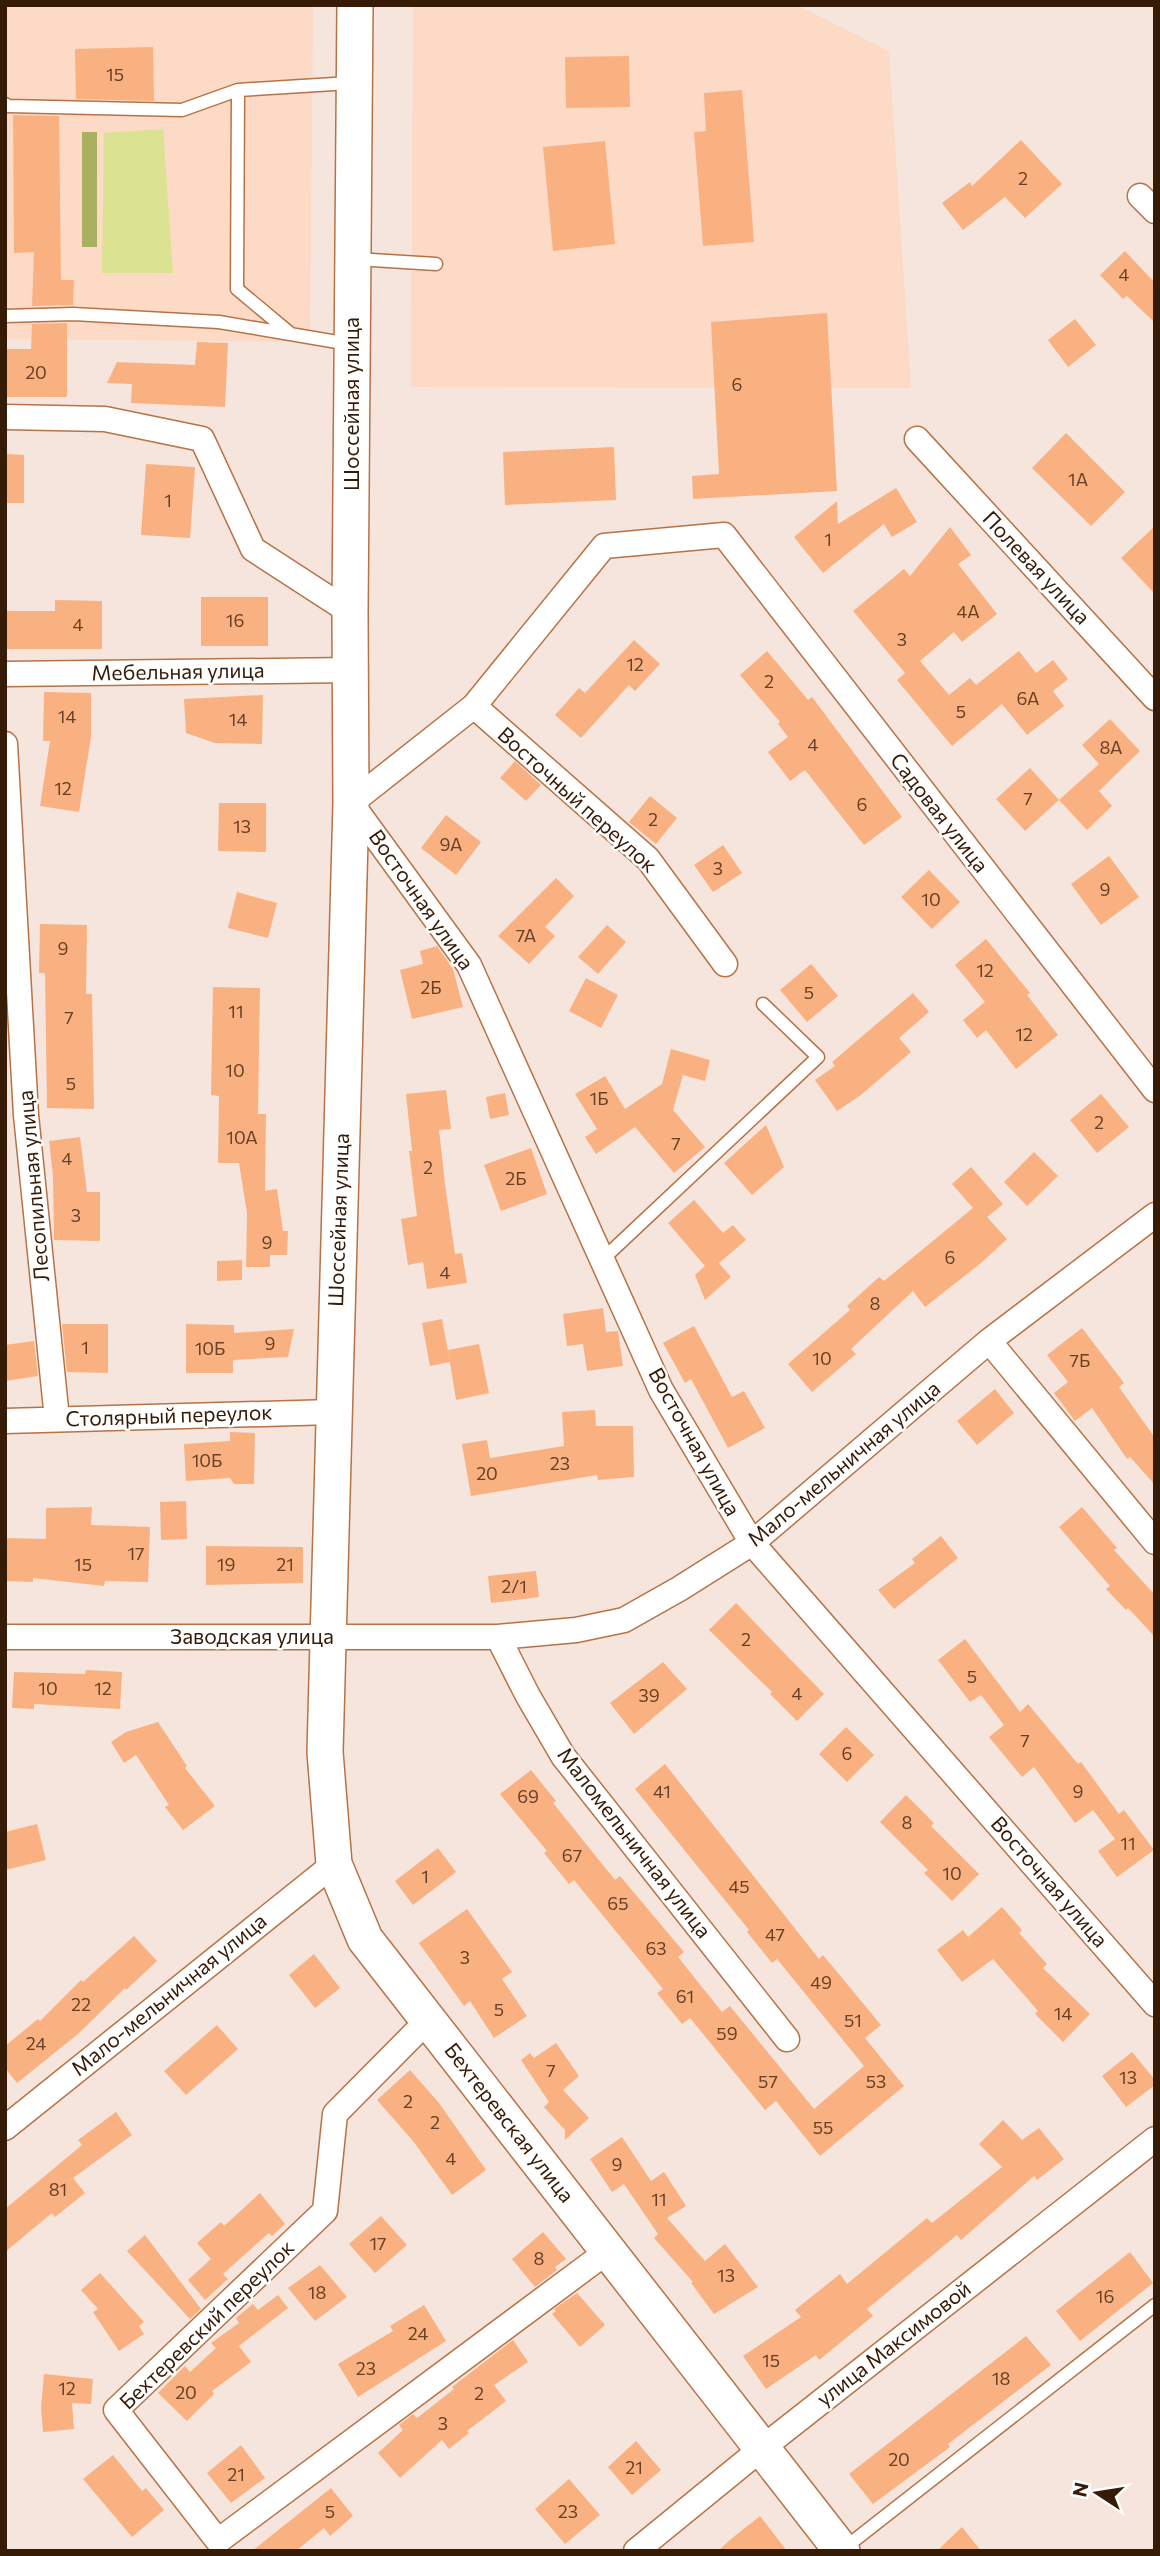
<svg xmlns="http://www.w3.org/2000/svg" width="1160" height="2556" font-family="Commissioner,sans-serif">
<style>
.built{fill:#fcdac6}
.green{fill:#dbe392}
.forest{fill:#a9b05f}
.building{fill:#fab181}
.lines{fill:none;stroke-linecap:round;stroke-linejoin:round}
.service-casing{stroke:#b77345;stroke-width:15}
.minor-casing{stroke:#b77345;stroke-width:27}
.secondary-casing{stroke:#b77345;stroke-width:38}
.service{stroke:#fff;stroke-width:12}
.minor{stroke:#fff;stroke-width:24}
.secondary{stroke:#fff;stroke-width:35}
.labels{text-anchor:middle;stroke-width:5;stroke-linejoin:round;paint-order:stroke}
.number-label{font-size:18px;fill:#674026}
.street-label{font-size:21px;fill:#361b07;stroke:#fff}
</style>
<rect width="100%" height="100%" fill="#f5e5dc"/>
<!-- built -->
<path class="built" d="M5 5H313L310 342 5 339Z
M413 5H796L889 51 911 388 411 387Z"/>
<!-- green -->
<path class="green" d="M163 129 173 273H102L104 133Z"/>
<!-- forest -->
<path class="forest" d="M82 132H97V247H82Z"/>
<!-- building -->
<path class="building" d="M153 47 154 101 76 99 75 49Z
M629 56 630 107 566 108 565 57Z
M742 90 754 242 703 246 694 132 706 131 704 93Z
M13 115 59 116 61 280H74L73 305 32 306 34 252 14 253Z
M1021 140 1062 184 1025 218 1005 197 963 230 942 203 970 182 972 186Z
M605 141 615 244 553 251 543 147Z
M1125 251 1155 283V323L1127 296 1123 299 1100 275Z
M827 313 837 491 693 499 692 476 719 474 711 322Z
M1075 319 1096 345 1068 367 1048 340Z
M67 323V397H5V349H31L32 324Z
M197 342 228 343 225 407 131 403 132 384 107 383 117 362 195 365Z
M1066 433 1125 492 1091 526 1032 468Z
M614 447 616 500 505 505 503 452Z
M5 454 24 455V503H5Z
M146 464 195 467 190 538 141 535Z
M896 488 917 522 892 537 884 524 823 573 794 537 837 501 838 524Z
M1155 526V594L1121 558Z
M950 527 971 555 958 564 997 614 962 642 954 632 920 661 949 695 970 678 976 685 1019 651 1036 673 1053 660 1068 679 1053 691 1064 706 1027 735 1002 704 952 746 897 680 905 673 853 611 904 569 910 576Z
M201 597H268V646H201Z
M55 600 102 601V649H5V611H55Z
M634 640 660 664 635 691 629 685 581 738 555 715 579 688 585 693Z
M767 651 808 700 812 697 902 817 864 845 805 770 790 781 768 752 788 737 778 724 780 722 740 675Z
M44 692 91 693V737L79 812 40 806 50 741H43Z
M263 695 262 744 215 743 186 733 184 699Z
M1110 719 1140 751 1099 791 1112 806 1087 830 1059 800 1099 764 1082 745Z
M515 761 541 785 526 801 500 778Z
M1030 768 1059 800 1025 831 996 799Z
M650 796 677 818 656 844 629 822Z
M219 803H266V852L218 851Z
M446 815 481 842 456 875 421 848Z
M723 845 742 873 713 892 694 865Z
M1109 856 1139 897 1101 925 1071 884Z
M929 870 960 902 932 929 901 897Z
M556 878 574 896 545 927 555 936 529 964 498 936Z
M237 892 277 903 268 938 228 928Z
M40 924 87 925 86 994H92L94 1109 47 1108 45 973H39Z
M607 925 626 942 598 974 578 957Z
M986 939 1030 993 1027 995 1058 1035 1016 1069 986 1030 977 1038 963 1020 985 1002 955 965Z
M437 946 453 969 463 1007 412 1019 400 970 423 964 420 951Z
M811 964 838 996 807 1022 780 990Z
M586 978 618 995 601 1028 569 1011Z
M213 987 260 988 258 1114H266L265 1191 277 1189 283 1231H288L287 1255H270V1267H246L247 1213 239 1163H218L219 1096 211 1095Z
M913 993 929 1012 899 1038 911 1052 861 1095 837 1111 815 1080 835 1066 832 1062Z
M671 1049 710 1060 705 1081 683 1075 673 1110 705 1147 674 1173 635 1127 596 1154 585 1137 597 1129 575 1094 605 1076 625 1109 662 1084Z
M446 1090 451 1129 439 1130 445 1184 455 1254 462 1253 467 1283 427 1289 423 1262 408 1265 401 1219 417 1216 409 1151H412L406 1094Z
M505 1093 509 1115 490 1119 486 1097Z
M1101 1094 1129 1127 1097 1153 1070 1120Z
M766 1125 784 1167 752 1195 724 1163Z
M80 1137 87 1192H100V1241L54 1240 53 1176 49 1141Z
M531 1148 547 1194 501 1211 484 1165Z
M1034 1152 1058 1176 1027 1206 1004 1182Z
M971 1167 1003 1204 987 1217 1007 1239 981 1263 925 1307 913 1291 851 1349 856 1354 812 1392 788 1364 850 1310 847 1306 879 1277 884 1281 973 1208 952 1184Z
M694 1200 723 1233 733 1225 746 1240 719 1263 731 1277 705 1300 695 1275 705 1266 668 1223Z
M242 1260V1280L217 1281V1261Z
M603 1308 606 1332 618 1331 623 1366 587 1371 583 1344 567 1346 563 1314Z
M442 1319 450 1362 430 1366 422 1323Z
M62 1324H108V1373L67 1372Z
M186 1324 234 1325V1333L294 1329 288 1357 233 1360V1373H186Z
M694 1326 732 1397 744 1391 765 1428 728 1448 691 1379 685 1383 663 1343Z
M1082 1328 1124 1383 1119 1387 1155 1438V1485L1130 1457 1127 1459 1092 1408 1075 1421 1054 1393 1068 1382 1047 1355Z
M34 1341 38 1376 5 1381V1345Z
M479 1344 489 1393 456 1400 448 1350Z
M995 1389 1014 1413 977 1445 957 1421Z
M595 1410 596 1426H633L634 1477 598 1480 597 1475 471 1496 462 1444 487 1440 490 1458 564 1446 562 1412Z
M230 1432 255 1433 254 1484H234L230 1478 186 1481 184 1444 230 1441Z
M186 1501 187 1539 161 1540 160 1502Z
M92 1507 91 1525 150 1527 148 1582 105 1581 104 1586 33 1578V1582L5 1581V1538L46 1539V1508Z
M1082 1507 1117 1548 1114 1550 1155 1595V1637L1128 1608 1126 1610 1106 1589 1110 1586 1059 1527Z
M941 1536 958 1558 894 1609 878 1590 915 1563 912 1559Z
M206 1546 303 1547V1583L206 1585Z
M536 1571 539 1597 491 1603 488 1576Z
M736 1603 824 1694 797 1721 770 1694 772 1692 709 1630Z
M965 1639 1020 1712 1028 1704 1078 1764 1081 1762 1119 1814 1124 1810 1154 1850 1117 1877 1098 1851 1115 1839 1093 1810 1075 1823 1034 1767 1022 1777 989 1737 1004 1725 981 1695 970 1702 938 1660Z
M663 1662 687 1689 634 1734 610 1703Z
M86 1670 122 1672 120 1709 34 1704V1709L12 1708 14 1672 85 1674Z
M158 1722 187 1766 185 1768 215 1806 183 1830 165 1807 169 1805 136 1755 124 1763 111 1742 126 1732Z
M846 1727 874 1755 847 1782 819 1754Z
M665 1764 819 1959 823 1955 881 2025 865 2038 904 2086 820 2156 776 2101 765 2110 690 2018 682 2024 657 1993 663 1989 574 1880 569 1884 544 1853 547 1851 500 1794 531 1770 556 1801 553 1803 615 1880 620 1876 684 1952 678 1957 722 2012 730 2006 814 2109 864 2066 777 1959 772 1963 747 1932 749 1930 635 1789Z
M906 1795 934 1823 931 1826 979 1874 952 1901 924 1873 928 1870 880 1822Z
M37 1824 46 1860 5 1870V1832Z
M438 1848 456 1872 413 1905 395 1881Z
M1002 1907 1022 1930 1019 1933 1047 1964 1043 1968 1090 2014 1063 2042 1035 2014 1038 2011 993 1959 962 1982 937 1950 963 1930 968 1937Z
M467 1909 512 1972 502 1979 527 2016 494 2038 470 2001 464 2006 419 1943Z
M134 1936 157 1961 126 1990 125 1988 78 2034 17 2083 5 2068V2046L38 2019 40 2021 81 1980 83 1982Z
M314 1954 340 1988 315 2008 289 1975Z
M217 2025 238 2049 186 2095 164 2071Z
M556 2043 579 2076 563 2090 589 2118 565 2140V2130L544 2107 549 2102 521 2060 530 2053 534 2058Z
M1132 2052 1155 2080V2085L1126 2107 1102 2076Z
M410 2070 439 2103 486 2170 452 2195 413 2141 377 2100Z
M116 2112 132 2135 73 2178 85 2193 55 2217 52 2213 5 2252V2209L82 2145 78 2140Z
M1003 2120 1022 2140 1039 2128 1064 2159 1037 2180 1034 2176 961 2240 957 2235 867 2309 873 2316 819 2360 816 2355 766 2389 743 2356 801 2317 795 2310 840 2274 847 2284 927 2218 932 2223 1002 2167 979 2144Z
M622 2137 651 2181 664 2172 686 2206 667 2218 705 2261 725 2244 758 2287 714 2314 691 2283 693 2282 654 2238 658 2234 624 2184 612 2192 590 2159Z
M260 2193 285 2224 272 2236 269 2233 223 2274 228 2279 205 2300 188 2280 211 2259 197 2243 221 2222 224 2226Z
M381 2216 407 2245 375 2273 349 2244Z
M543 2232 566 2259 555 2267 557 2270 535 2287 512 2259Z
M145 2235 201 2309 190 2319 127 2251Z
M1130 2252 1153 2283 1080 2341 1056 2311Z
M320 2265 347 2297 315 2321 288 2288Z
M100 2273 144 2322 139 2326 144 2334 119 2351 93 2312 98 2309 81 2290Z
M577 2293 605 2325 580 2347 552 2314 556 2311 554 2309Z
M278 2295 288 2308 239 2346 251 2362 212 2391 214 2394 187 2421 158 2393 185 2366 190 2372 216 2348 211 2343 239 2323 236 2318 253 2304 258 2310Z
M424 2305 446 2341 358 2397 338 2364 393 2331 390 2326Z
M1026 2336 1051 2365 948 2444 950 2447 873 2504 849 2474Z
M513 2340 528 2362 494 2385 506 2401 467 2431 469 2433 449 2449 442 2440 400 2478 378 2453 403 2430 399 2425 413 2414 417 2418 454 2389 452 2387Z
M44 2374 93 2379 91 2404 72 2403 74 2429 43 2432 41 2408Z
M636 2441 661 2470 632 2495 608 2467Z
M241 2445 265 2478 231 2503 207 2473Z
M113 2455 142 2491 146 2488 164 2510 132 2537 83 2479Z
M569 2479 600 2515 565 2544 535 2509Z
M331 2488 353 2516 330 2536 324 2528 296 2551H252Z
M760 2516 787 2551H718L731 2539Z
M962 2527 981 2551H937Z"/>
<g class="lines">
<!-- service casing -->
<g class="service-casing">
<path id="service" d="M238 90 237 289 291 334
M5 104 8 106 182 110 238 90 350 83
M356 259 436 264
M5 316 73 314 219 322 349 344
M603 1259 818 1057 763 1004
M842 2550 1155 2305"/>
</g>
<!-- minor casing -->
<g class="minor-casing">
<path id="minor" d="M1140 196 1155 211
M5 417 105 419 202 439 253 549 350 612
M917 439 1155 698
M5 674 352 670
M474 706 648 859 725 964
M5 744 26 1115 57 1419
M1155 1090 724 535 604 546 474 706 351 803 469 965 661 1390 752 1543 1155 2004
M989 1341 1155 1542
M5 1421 333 1412
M5 1637H498L576 1630 624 1620 679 1589 752 1543 989 1341 1155 1215
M498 1637 528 1696 563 1756 787 2039
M429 2019 335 2114 325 2211 116 2410 218 2541 608 2251
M5 2128 334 1864
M636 2551 761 2449 1155 2139"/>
</g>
<!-- secondary casing -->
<g class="secondary-casing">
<path id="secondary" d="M355 5 350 612 351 803 325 1752 334 1864 365 1939 842 2551"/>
</g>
<!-- service -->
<use href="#service" class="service"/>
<!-- minor -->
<use href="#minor" class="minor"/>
<!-- secondary -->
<use href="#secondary" class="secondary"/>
</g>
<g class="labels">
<!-- number labels -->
<g class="number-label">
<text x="115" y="81">15</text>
<text x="1023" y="185">2</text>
<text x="1124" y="281">4</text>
<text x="36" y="379">20</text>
<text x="737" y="391">6</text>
<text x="1078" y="486">1А</text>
<text x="168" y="507">1</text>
<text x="828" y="546">1</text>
<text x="968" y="618">4А</text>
<text x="235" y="627">16</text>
<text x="78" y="631">4</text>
<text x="902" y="646">3</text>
<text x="635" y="671">12</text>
<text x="769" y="688">2</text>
<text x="1028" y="705">6А</text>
<text x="961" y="718">5</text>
<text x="67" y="723">14</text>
<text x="238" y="726">14</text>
<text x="813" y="751">4</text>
<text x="1111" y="754">8А</text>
<text x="63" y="795">12</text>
<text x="1028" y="805">7</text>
<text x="862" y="811">6</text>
<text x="653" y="826">2</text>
<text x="242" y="833">13</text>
<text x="451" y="851">9А</text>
<text x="718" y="875">3</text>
<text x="1105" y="896">9</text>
<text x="931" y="906">10</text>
<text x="526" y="942">7А</text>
<text x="63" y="955">9</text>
<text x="985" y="977">12</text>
<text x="431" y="994">2Б</text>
<text x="809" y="999">5</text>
<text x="236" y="1018">11</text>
<text x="69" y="1024">7</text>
<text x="1024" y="1041">12</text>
<text x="235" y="1077">10</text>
<text x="71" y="1090">5</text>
<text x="599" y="1105">1Б</text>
<text x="1099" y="1129">2</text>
<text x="242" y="1144">10А</text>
<text x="676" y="1150">7</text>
<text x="67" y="1165">4</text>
<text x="428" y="1174">2</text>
<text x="516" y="1185">2Б</text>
<text x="76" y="1222">3</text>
<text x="267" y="1249">9</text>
<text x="950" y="1264">6</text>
<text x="445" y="1279">4</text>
<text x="875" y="1310">8</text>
<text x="270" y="1350">9</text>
<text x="85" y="1354">1</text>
<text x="210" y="1355">10Б</text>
<text x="822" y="1365">10</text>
<text x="1080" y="1367">7Б</text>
<text x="207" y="1467">10Б</text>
<text x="560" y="1470">23</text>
<text x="487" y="1480">20</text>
<text x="136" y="1560">17</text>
<text x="83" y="1571">15</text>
<text x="226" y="1571">19</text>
<text x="285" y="1571">21</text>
<text x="514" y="1593">2/1</text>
<text x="746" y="1646">2</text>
<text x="972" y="1683">5</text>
<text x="48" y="1695">10</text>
<text x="103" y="1695">12</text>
<text x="797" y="1700">4</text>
<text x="649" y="1702">39</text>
<text x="1025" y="1747">7</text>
<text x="847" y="1760">6</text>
<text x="662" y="1798">41</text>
<text x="1078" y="1798">9</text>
<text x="528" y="1803">69</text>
<text x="907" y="1829">8</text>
<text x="1128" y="1850">11</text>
<text x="572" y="1862">67</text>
<text x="952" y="1880">10</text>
<text x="425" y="1883">1</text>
<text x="739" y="1893">45</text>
<text x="618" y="1910">65</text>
<text x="775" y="1941">47</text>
<text x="656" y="1955">63</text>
<text x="465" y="1964">3</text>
<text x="821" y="1989">49</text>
<text x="685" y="2003">61</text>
<text x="81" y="2011">22</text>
<text x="499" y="2016">5</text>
<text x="1063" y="2020">14</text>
<text x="853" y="2027">51</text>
<text x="727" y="2040">59</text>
<text x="36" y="2050">24</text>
<text x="551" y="2077">7</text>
<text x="1128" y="2084">13</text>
<text x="768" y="2088">57</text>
<text x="876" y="2088">53</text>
<text x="408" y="2108">2</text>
<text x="435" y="2129">2</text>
<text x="823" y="2134">55</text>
<text x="451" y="2165">4</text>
<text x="617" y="2171">9</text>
<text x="58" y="2196">81</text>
<text x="659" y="2206">11</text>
<text x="378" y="2250">17</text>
<text x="539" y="2265">8</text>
<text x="726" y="2282">13</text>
<text x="317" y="2299">18</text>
<text x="1105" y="2303">16</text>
<text x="418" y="2340">24</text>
<text x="771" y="2367">15</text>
<text x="366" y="2375">23</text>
<text x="1001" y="2385">18</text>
<text x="67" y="2395">12</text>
<text x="186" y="2399">20</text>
<text x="479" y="2400">2</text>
<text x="443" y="2430">3</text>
<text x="899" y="2466">20</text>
<text x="634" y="2474">21</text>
<text x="236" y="2481">21</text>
<text x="330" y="2518">5</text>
<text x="568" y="2518">23</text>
</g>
<!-- street labels -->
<g class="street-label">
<text transform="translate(352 404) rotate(-90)" y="7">Шоссейная улица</text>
<text transform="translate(1036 568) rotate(47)" y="7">Полевая улица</text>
<text transform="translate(178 672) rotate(-1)" y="7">Мебельная улица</text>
<text transform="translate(577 800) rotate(42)" y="7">Восточный переулок</text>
<text transform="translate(939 813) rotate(52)" y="7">Садовая улица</text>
<text transform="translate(421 900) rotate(55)" y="7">Восточная улица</text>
<text transform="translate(34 1186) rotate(-95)" y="7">Лесопильная улица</text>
<text transform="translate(339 1220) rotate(-88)" y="7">Шоссейная улица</text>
<text transform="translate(169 1416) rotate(-2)" y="7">Столярный переулок</text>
<text transform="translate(694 1442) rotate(61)" y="7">Восточная улица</text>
<text transform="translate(844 1464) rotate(-40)" y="7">Мало-мельничная улица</text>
<text x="252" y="1644">Заводская улица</text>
<text transform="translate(634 1843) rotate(52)" y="7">Маломельничная улица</text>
<text transform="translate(1049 1882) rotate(49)" y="7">Восточная улица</text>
<text transform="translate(169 1995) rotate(-39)" y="7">Мало-мельничная улица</text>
<text transform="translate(509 2123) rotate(52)" y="7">Бехтеревская улица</text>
<text transform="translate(207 2325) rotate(-44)" y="7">Бехтеревский переулок</text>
<text transform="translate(894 2344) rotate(-38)" y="7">улица Максимовой</text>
</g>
</g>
<!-- border -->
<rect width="1160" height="2556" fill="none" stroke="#361b07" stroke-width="14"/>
<!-- north arrow -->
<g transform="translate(1097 2493) rotate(282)" stroke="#ffffff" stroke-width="5" paint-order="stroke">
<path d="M0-5L12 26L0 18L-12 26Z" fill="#361b07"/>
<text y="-10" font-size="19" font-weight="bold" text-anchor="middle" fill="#361b07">N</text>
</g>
</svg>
